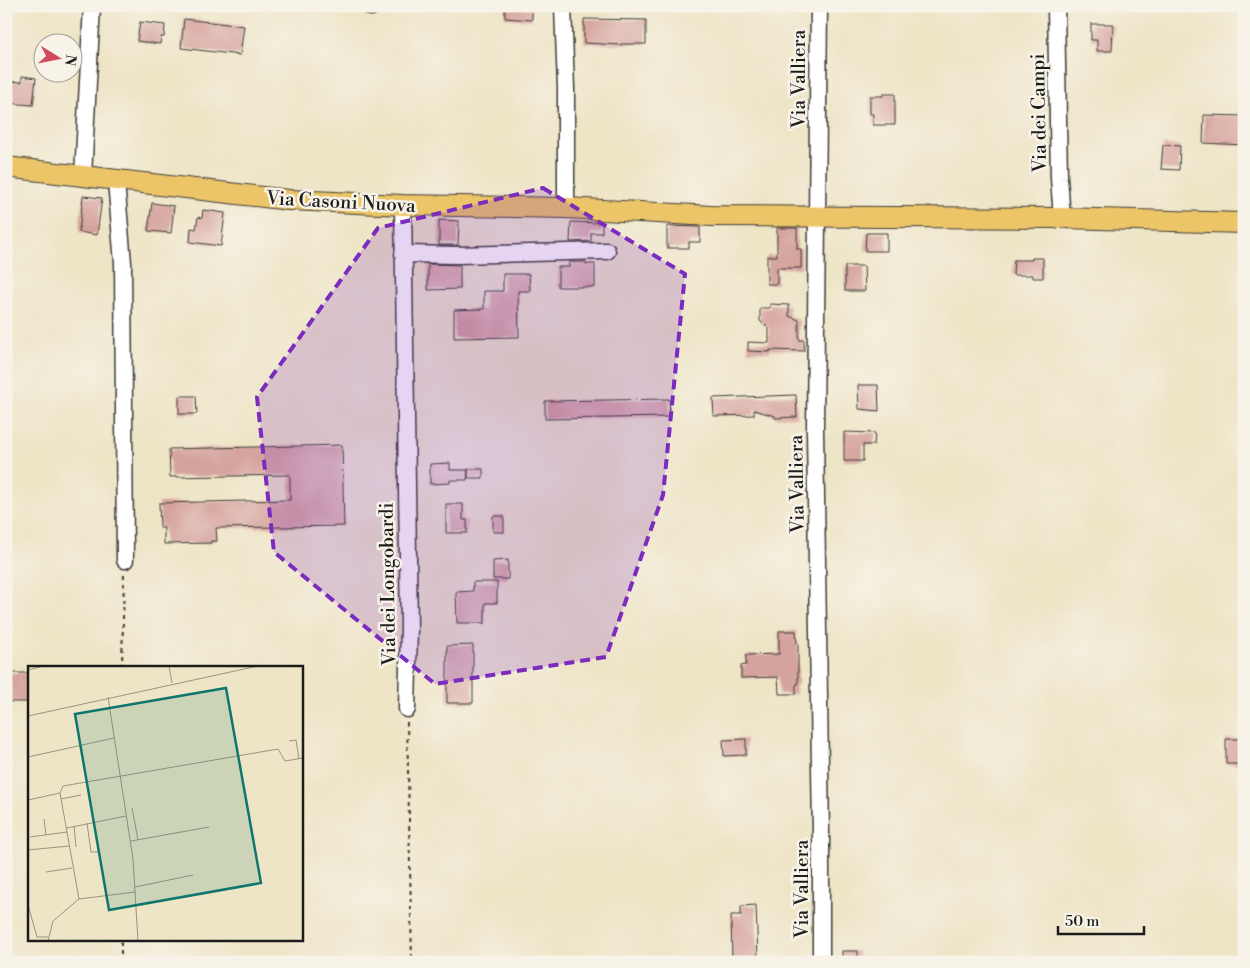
<svg xmlns="http://www.w3.org/2000/svg" width="1250" height="968" font-family="'Libre Bodoni',serif">
<style>
.building{fill:#d5a39d}
.lines{fill:none;stroke-linecap:round;stroke-linejoin:round}
.minor-casing{stroke:#3c3a36;stroke-width:19}
.major-casing{stroke:#3c3a36;stroke-width:22}
.path{stroke:#3c3a36;stroke-width:2;stroke-dasharray:4 4;stroke-linecap:butt}
.minor{stroke:#fff;stroke-width:16}
.major{stroke:#edc569;stroke-width:20}
.marked{fill:#7b2cbf;fill-opacity:0.2;stroke:#7b2cbf;stroke-width:4;stroke-dasharray:10 6;stroke-linejoin:round}
.labels{text-anchor:middle;stroke-width:5;stroke-linejoin:round;paint-order:stroke}
.street-label{font-size:19px;fill:#1c1c1c;stroke:#f7f3e8}
.inset-road{fill:none;stroke:#9a9482;stroke-width:1}
.view{fill:#0f766e;fill-opacity:0.15;stroke:#0f766e;stroke-width:2.5}
.inset-edge{fill:none;stroke:#1c1c1c;stroke-width:2.5}
</style>
<rect width="100%" height="100%" fill="#f7f3e8"/>
<filter id="ink" filterUnits="userSpaceOnUse"><feTurbulence type="fractalNoise" baseFrequency=".02" numOctaves="2"/><feDisplacementMap in="SourceGraphic" scale="10" xChannelSelector="R" yChannelSelector="G"/><feConvolveMatrix kernelMatrix="1 2 1 2 8 2 1 2 1" color-interpolation-filters="sRGB"/></filter>
<filter id="wash" filterUnits="userSpaceOnUse"><feTurbulence type="fractalNoise" baseFrequency=".0096" numOctaves="4" result="noise"/><feDisplacementMap in="SourceGraphic" scale="20" xChannelSelector="R" yChannelSelector="G"/><feGaussianBlur stdDeviation="1.12" result="paint"/><feColorMatrix in="noise" values="0 0 0 0 0 0 0 0 0 0 0 0 0 0 0 0 0 1.4 0 .05"/><feComposite in="paint" operator="in"/></filter>
<g filter="url(#wash)">
<rect width="100%" height="100%" fill="#eee4c6"/>
<g id="blocks">
<!-- building -->
<path class="building" d="M505 6H532V20L505 18Z
M184 19 244 26 240 55 181 48Z
M584 19 646 20V44H621V45L584 43Z
M140 22 165 25 164 37H161L160 44 137 41Z
M1091 24H1113L1112 51H1097V40H1091Z
M22 76 36 78 33 105 6 103V81L22 82Z
M883 94H895V125H873V114H870V96H883Z
M1204 115 1244 116V145L1203 143Z
M1163 145 1180 146 1179 170 1161 169Z
M83 196 102 198 97 235 79 232Z
M152 203 174 206 171 233 148 231Z
M203 210 225 213 221 246 190 242 191 228 196 229 198 217 202 218Z
M439 220 459 221 458 245H439Z
M571 222 602 223V233H591V241L570 242Z
M667 226 700 227V242H689V248H667Z
M777 228H797V249H801V268H777V284H767V256H777Z
M866 233H887V251H865Z
M1032 258H1043V278H1033V275H1013L1014 260H1032Z
M569 262H586V264H595V287H558V267H569Z
M428 264 460 265V289L428 290Z
M845 266H864L865 291H845Z
M503 274H529L530 291H518L519 337 454 338V310L484 309V291H503Z
M770 304 789 305V316L799 320V340H804V351L770 350V352L748 351V342L769 343V328L760 321V308H770Z
M858 385H878L879 411 859 409Z
M796 395 797 417 775 418V416L754 410V415L714 416 713 398Z
M179 396H196L197 414H179Z
M669 399 670 417 545 419V401Z
M844 432 875 433 874 445H863V461H844Z
M342 445 344 526 216 528 217 541H211V543L164 544V528H160L159 503 290 500V475L170 477 169 449Z
M450 463V470H468L467 480H450V483L430 484V464Z
M468 469H483V478H468Z
M446 504H463V520H467V533H446Z
M493 516H504V532H493Z
M508 560V579H493V561Z
M473 582H497V603H485V623H457L456 592 473 591Z
M779 631H796L797 643H798V684L796 685V694H779L778 677 741 678V666L746 665V655L779 654Z
M473 645V703H447V646Z
M6 673H29L28 702H6Z
M746 739V755L724 756 723 740Z
M1226 739H1244V764H1226Z
M756 905 758 959H732L731 915H741V906Z
M842 951H858V962H842Z"/>
</g>
</g>
<g filter="url(#ink)">
<use href="#blocks" fill-opacity="0" stroke="#3c3a36" stroke-width="1"/>
<g class="lines">
<!-- minor casing -->
<g class="minor-casing">
<path id="minor" d="M563 6 566 88V208
M819 6 815 429 821 834V962
M1056 6 1059 178 1062 218
M371 7V6
M83 176 92 6
M116 181 123 263 125 560
M403 205 409 627 407 709
M403 254 457 255 607 251"/>
</g>
<!-- major casing -->
<g class="major-casing">
<path id="major" d="M6 167 289 200 403 205 566 208 712 216 1062 218 1244 223"/>
</g>
<!-- path -->
<path class="path" d="M122 667 124 574
M407 722 412 962
M121 962V939"/>
<!-- minor -->
<use href="#minor" class="minor"/>
<!-- major -->
<use href="#major" class="major"/>
</g>
</g>
<!-- marked area -->
<path class="marked" d="M543 188 685 274 663 495 606 657 435 684 274 552 257 397 378 228Z"/>
<g class="labels">
<!-- street labels -->
<g class="street-label">
<text transform="translate(798 79) rotate(-90)" y="7">Via Valliera</text>
<text transform="translate(1038 113) rotate(-91)" y="7">Via dei Campi</text>
<text transform="translate(341 201) rotate(3)" y="7">Via Casoni Nuova</text>
<text transform="translate(796 484) rotate(-91)" y="7">Via Valliera</text>
<text transform="translate(387 584) rotate(-91)" y="7">Via dei Longobardi</text>
<text transform="translate(801 889) rotate(-90)" y="7">Via Valliera</text>
</g>
</g>
<!-- overview -->
<g transform="translate(28 666)">
<rect width="275" height="275" fill="#eee4c6"/>
<path class="inset-road" d="M141 0 144 17M0 4 16 0M80 31 105 193 110 275M0 50 230 0M261 75 268 74 271 93M250 83 257 95 275 92M0 91 86 72M32 127 35 120 250 83M33 133 53 129M0 134 32 127 51 233 107 226M104 142 110 174M16 153 18 169M59 157 63 186H72M46 160 48 181M39 162 98 150M2 171 39 166M103 175 181 161M0 184 41 180M18 206 44 202M107 221 165 209M0 239 9 271H20M20 275 25 255 51 233"/>
<path class="view" d="M198 22 233 217 81 244 47 48Z"/>
<rect width="275" height="275" class="inset-edge"/>
</g>
<!-- margin -->
<rect width="1250" height="968" fill="none" stroke="#f7f3e8" stroke-width="25"/>
<!-- north arrow -->
<g transform="translate(58 58) rotate(100)"><circle r="24" fill="#f7f3e8" stroke="#9f9d96"/>
<path d="M0-4L9 19L0 12L-9 19Z" fill="#d1495b"/>
<text y="-8" font-size="14" font-weight="bold" text-anchor="middle" fill="#1c1c1c">N</text>
</g>
<!-- scale -->
<path d="M1058 926v8h86v-8" fill="none" stroke="#1c1c1c" stroke-width="2.5"/>
<text x="1065" y="926" font-size="15" fill="#1c1c1c" stroke="#f7f3e8" stroke-width="4" paint-order="stroke">50 m</text>
</svg>
